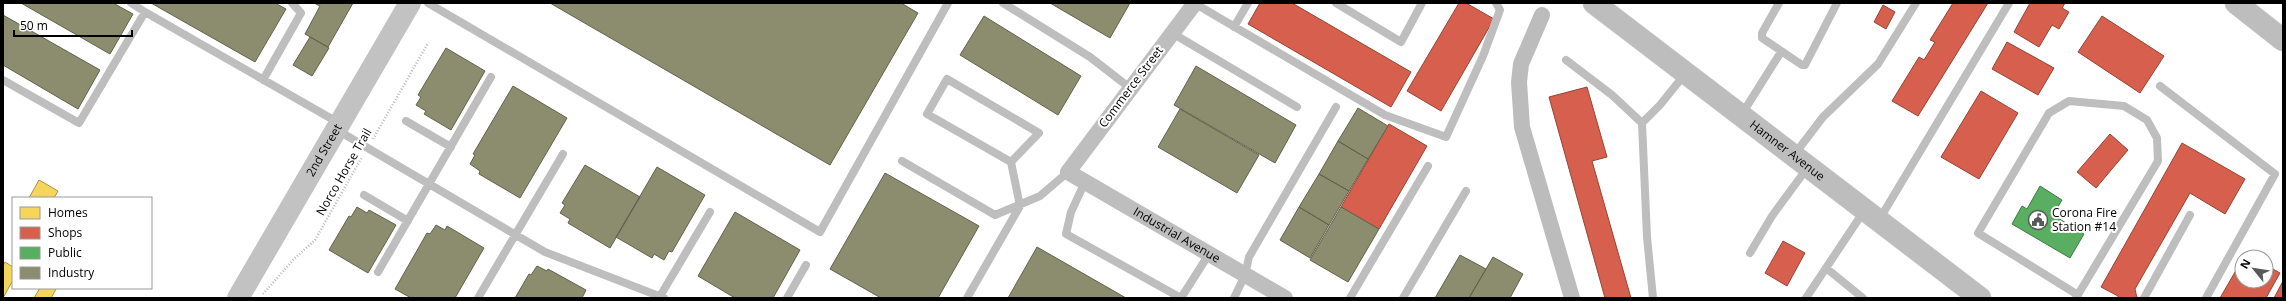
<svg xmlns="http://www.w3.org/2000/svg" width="2286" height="301" font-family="'Open Sans',sans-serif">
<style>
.homes{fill:#f6d55c;stroke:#ac9540}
.shops{fill:#d6604d;stroke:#964336}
.public{fill:#5aae61;stroke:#3f7a44}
.industry{fill:#8c8c6e;stroke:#62624d}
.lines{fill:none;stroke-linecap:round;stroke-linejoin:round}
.canal{stroke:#bcbcbc;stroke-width:16}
.primary-casing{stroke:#dbdbdb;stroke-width:23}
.motorway-casing{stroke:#dbdbdb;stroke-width:23}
.path{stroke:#b8b8b8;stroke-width:2.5;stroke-dasharray:1 2;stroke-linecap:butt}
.service{stroke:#bebebe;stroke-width:8}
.minor{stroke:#bebebe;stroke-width:16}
.secondary{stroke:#c2c2c2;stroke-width:22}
.primary{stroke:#bdbdbd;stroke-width:22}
.motorway{stroke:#bdbdbd;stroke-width:22}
.labels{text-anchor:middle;stroke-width:4;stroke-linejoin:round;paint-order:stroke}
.street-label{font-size:12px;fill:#000;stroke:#fff}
.poi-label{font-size:12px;fill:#000;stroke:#fff;text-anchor:start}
</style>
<rect width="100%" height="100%" fill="#fff"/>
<!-- homes -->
<path class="homes" d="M39 180 58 191 54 198H29Z
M5 262 13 267V280L3 298V266Z
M40 288H54L56 289 51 298H34Z"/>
<!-- shops -->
<path class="shops" d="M1260 3H1292L1411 72 1391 107 1248 24Z
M1459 3H1466L1494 19 1441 111 1407 91Z
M1953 3H1988L1918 116 1892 101 1919 57 1924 60 1935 42 1930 40Z
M2030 3H2065L2062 8 2069 12 2059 29 2052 25 2039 47 2014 32Z
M1883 5 1895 12 1886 29 1874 22Z
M2102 16 2164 56 2140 93 2078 52Z
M2007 42 2054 68 2038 95 1992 69Z
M1587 87 1607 157 1592 161 1631 298H1605L1549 97Z
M1981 91 2018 113 1979 179 1941 157Z
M1389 124 1427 146 1379 229 1341 207Z
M2110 134 2128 150 2096 188 2077 172Z
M2182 143 2245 179 2225 214 2190 193 2135 289 2137 298H2118V296L2101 287Z
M1783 241 1805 253 1787 286 1765 273Z
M2242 260V281H2266V265L2280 273 2266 298H2220Z
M2283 281V298H2274Z"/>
<!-- public -->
<path class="public" d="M2040 186 2062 200 2053 215 2084 234 2070 258 2012 224 2022 206 2027 209Z"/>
<!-- industry -->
<path class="industry" d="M21 3H113L133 14 110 54Z
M151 3H275L286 9 255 62Z
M314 3H353L328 47 305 34 320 6Z
M550 3H901L918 13 830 165Z
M1050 3H1130L1110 38Z
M3 15 100 70 78 109 3 65Z
M984 16 1081 76 1058 115 960 55Z
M310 37 329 48 312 76 293 65Z
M446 48 485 71 451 130 424 114 426 111 416 105 421 97 418 95Z
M1196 66 1296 125 1275 163 1174 105Z
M513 86 567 118 520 198 479 174 480 171 470 164 475 155 473 154Z
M1358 108 1388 126 1368 159 1338 141Z
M1180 109 1259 155 1237 193 1158 147Z
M1338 141 1368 159 1349 191 1319 174Z
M585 165 640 197 610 248 568 223 570 219 560 213 565 205 562 203Z
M657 167 705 195 672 252 669 251 664 260 654 254 652 258 616 237Z
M885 173 979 226 938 298H881L830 269Z
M1319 174 1349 191 1329 225 1299 207Z
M357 207 367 213 369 210 396 225 368 273 329 250 349 216 351 217Z
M1299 207 1329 225 1310 258 1280 240Z
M1341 207 1379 229 1348 282 1310 260Z
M735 212 800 250 773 298H735L698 276Z
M436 225 445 230 447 226 484 248 455 298H411L395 289 427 233 430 234Z
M1037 247 1126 298H1008Z
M1460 255 1486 269 1469 298H1435Z
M1493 257 1523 274 1510 298H1469Z
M537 266 547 271 548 269 586 290 582 298H515L529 274 531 275Z"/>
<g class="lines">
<!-- canal -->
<path class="canal" d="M1542 15 1521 64 1519 82 1522 127 1572 298"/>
<!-- primary casing -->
<g class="primary-casing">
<g id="primary">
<path id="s3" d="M1594 3 1980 298"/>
</g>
</g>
<!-- motorway casing -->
<g class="motorway-casing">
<path id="motorway" d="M2236 3 2283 40"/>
</g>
<!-- path -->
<path class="path" d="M373 139 428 43
M263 294 294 259 315 240 362 157"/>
<!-- service -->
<path class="service" d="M428 3 820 232 948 3
M1003 3 1090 57 1130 88
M1194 3 1385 115 1446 137 1483 56 1500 10 1496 3
M1336 3 1401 42 1422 3
M1779 3 1762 33V38L1802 65H1805L1837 3
M145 12 339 123
M1234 27 1248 3
M1172 33 1297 107
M1566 60 1612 95 1642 123
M3 80 79 123 145 12 131 3
M263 80 301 13 292 3
M2160 86 2275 174 2206 298
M1742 114 1781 52
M406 121 451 147
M337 130 545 252 664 298
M1794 155 1823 117 1878 64 1916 3
M902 161 995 215 1040 196 1068 172
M1085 182 1071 212 1066 234 1181 298
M364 195 408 221
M1879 220 2009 3
M1750 253 1772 216 1808 167
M1826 268 1863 298
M378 272 491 77
M478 298 563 154
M659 298 710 212
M787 298 806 265
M967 298 1020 206 1011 162 927 114 947 79 1039 133 1011 162
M1181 298 1209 254
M1234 298 1245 275 1249 257 1336 107
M1350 298 1428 166
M1403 298 1466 191
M1653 298 1647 237 1642 123 1660 105 1685 74
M1806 298 1864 211
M2076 298 2088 278 2158 161 2157 138 2147 120 2124 106 2069 101 2049 113 1978 233 2078 295
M2144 298 2190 215"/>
<!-- minor -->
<path class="minor" id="s1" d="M1195 3 1068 172 1285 298"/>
<!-- secondary -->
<path class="secondary" id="s2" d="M238 298 410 3"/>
<!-- primary -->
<use href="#primary" class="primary"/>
<!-- motorway -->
<use href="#motorway" class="motorway"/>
</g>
<!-- icons -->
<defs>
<g id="civic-ring" transform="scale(1)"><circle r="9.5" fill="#fff" stroke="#595959" stroke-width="1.5"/><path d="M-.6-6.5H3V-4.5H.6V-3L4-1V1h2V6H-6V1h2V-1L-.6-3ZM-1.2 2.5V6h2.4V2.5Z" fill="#595959"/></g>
</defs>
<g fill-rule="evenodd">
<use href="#civic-ring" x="2038" y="220"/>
</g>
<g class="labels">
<!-- street labels -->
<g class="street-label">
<text transform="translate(1131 87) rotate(-53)" y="4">Commerce Street</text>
<text dy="4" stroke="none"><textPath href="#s3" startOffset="243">Hamner Avenue</textPath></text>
<text dy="4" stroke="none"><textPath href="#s2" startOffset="171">2nd Street</textPath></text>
<text transform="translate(344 172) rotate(-60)" y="4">Norco Horse Trail</text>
<text dy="4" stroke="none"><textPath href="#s1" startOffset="337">Industrial Avenue</textPath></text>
</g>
<!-- poi labels -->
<g class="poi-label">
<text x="2052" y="217">Corona Fire<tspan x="2052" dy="14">Station #14</tspan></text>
</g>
</g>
<!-- border -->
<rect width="2286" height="301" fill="none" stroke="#000000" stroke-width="8"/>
<!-- legend -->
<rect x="12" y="197" width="140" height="92" fill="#ffffff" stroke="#999999"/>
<rect x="20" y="207" width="20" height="12" fill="#f6d55c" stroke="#999999"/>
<text x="48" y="217" font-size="12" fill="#000000">Homes</text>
<rect x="20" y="227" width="20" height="12" fill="#d6604d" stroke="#999999"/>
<text x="48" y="237" font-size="12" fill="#000000">Shops</text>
<rect x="20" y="247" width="20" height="12" fill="#5aae61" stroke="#999999"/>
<text x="48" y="257" font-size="12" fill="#000000">Public</text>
<rect x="20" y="267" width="20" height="12" fill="#8c8c6e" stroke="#999999"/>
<text x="48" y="277" font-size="12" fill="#000000">Industry</text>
<!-- north arrow -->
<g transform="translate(2254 269) rotate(300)"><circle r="19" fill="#ffffff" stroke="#999999"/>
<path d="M0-3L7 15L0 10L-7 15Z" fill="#595959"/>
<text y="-6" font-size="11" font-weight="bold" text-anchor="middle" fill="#000000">N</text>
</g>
<!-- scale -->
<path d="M14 30v6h118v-6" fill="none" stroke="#000000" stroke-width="2"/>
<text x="20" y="30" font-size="12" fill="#000000" stroke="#ffffff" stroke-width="3" paint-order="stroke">50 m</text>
</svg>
